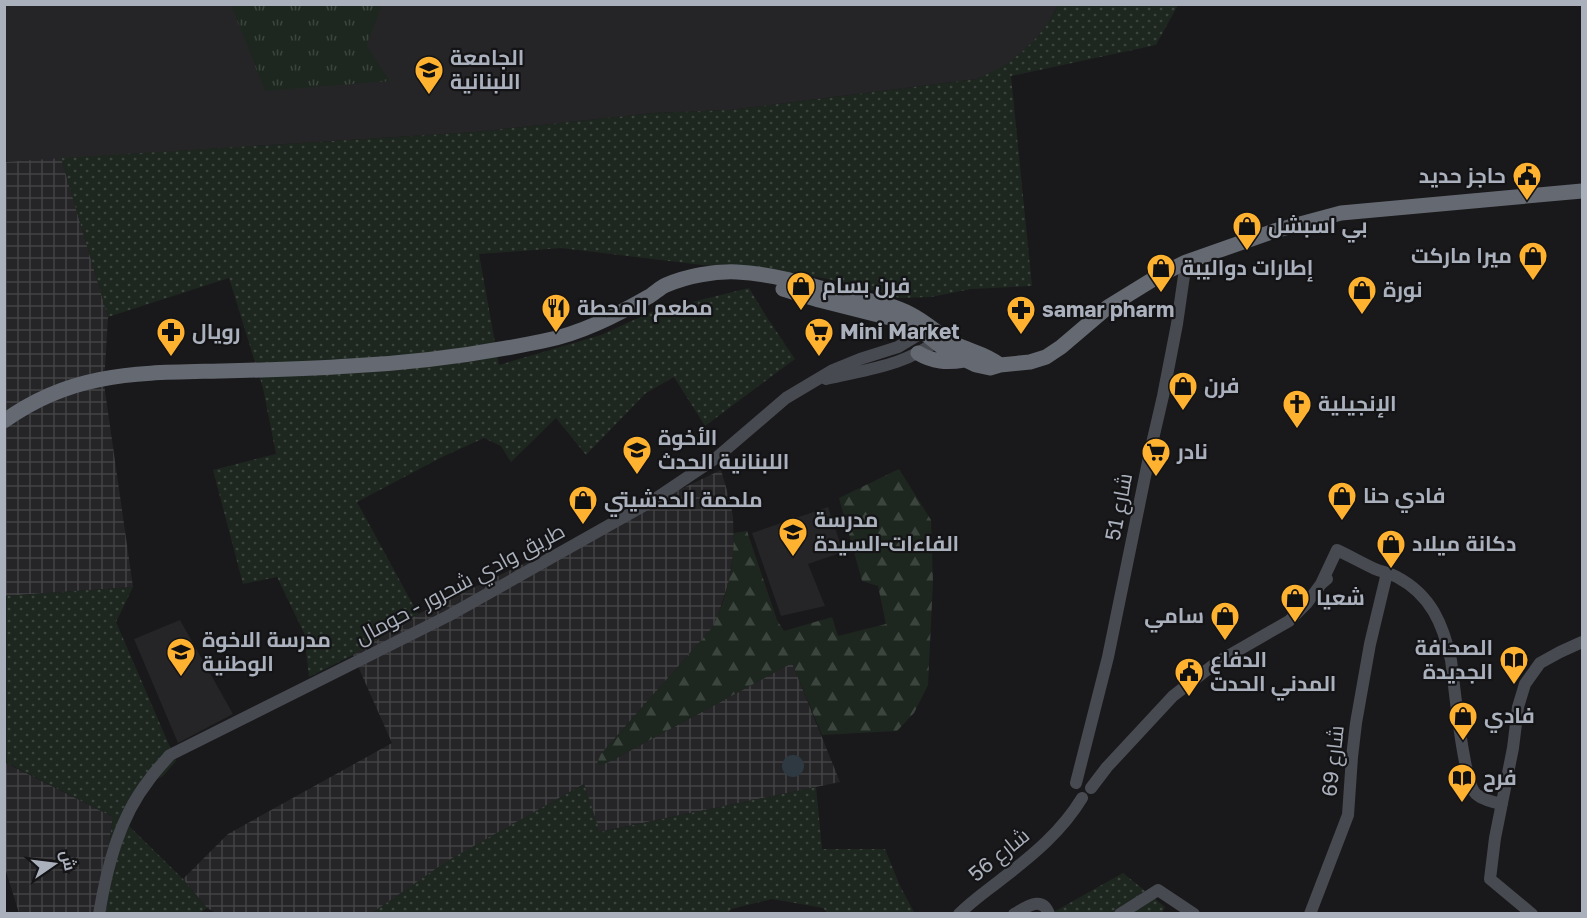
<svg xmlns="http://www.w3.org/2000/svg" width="1587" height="918" font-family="'Golos Text',Cairo,sans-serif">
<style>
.built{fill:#252528}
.industrial{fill:url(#industrial-grid)}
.grass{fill:url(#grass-dots)}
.forest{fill:url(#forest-firs)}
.park{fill:url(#park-tufts)}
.water{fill:#2e3941}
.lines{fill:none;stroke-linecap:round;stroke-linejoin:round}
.secondary{stroke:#474a51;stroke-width:12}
.highway{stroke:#656972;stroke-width:15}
.labels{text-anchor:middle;stroke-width:4.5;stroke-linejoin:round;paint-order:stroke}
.poi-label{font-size:21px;font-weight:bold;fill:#aab0bc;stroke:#141416;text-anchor:start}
.street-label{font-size:21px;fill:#aab0bc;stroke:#141416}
</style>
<defs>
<pattern id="industrial-grid" width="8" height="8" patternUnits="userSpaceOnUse" patternTransform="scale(1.5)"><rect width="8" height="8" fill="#252528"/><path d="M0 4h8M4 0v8" fill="none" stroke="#424245"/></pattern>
<pattern id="grass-dots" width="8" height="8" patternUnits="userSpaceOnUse" patternTransform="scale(1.5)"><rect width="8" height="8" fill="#1e271f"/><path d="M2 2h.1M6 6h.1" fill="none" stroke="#3c443e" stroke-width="1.8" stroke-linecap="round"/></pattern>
<pattern id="forest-firs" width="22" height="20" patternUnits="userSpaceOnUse" patternTransform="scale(1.5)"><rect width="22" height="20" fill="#1e271f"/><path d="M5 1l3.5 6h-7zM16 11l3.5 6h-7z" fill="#3c443e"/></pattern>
<pattern id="park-tufts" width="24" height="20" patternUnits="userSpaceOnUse" patternTransform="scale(1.5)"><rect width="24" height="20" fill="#1e271f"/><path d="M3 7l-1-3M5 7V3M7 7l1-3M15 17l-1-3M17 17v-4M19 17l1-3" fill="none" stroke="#3c443e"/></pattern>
</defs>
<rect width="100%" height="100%" fill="#19191b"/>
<!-- built -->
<path class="built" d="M5 5H1058L1047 25 1038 37 1020 54 1000 69 977 79 730 110 654 113 475 132 5 162Z
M828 507 843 552 808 564 825 606 781 616 752 533Z
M180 620 233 714 178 743 134 639Z"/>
<!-- industrial -->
<path class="industrial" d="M61 158 108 317 104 384 133 587 5 596V162Z
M721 470 730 501 733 517 734 549 729 581 717 618 712 628 601 754 613 760 792 663 840 782 599 832 584 784 448 861 372 913H216L207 908 183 879 228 834 392 743 353 655 418 614Z
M4 762 113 817 99 913H19L5 868Z"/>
<!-- grass -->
<path class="grass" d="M1058 5H1178L1156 45 1011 76 1032 286 971 289 931 297 899 298 855 285 818 277 782 271 711 266 561 248 479 254 499 365 601 335 651 312 749 288 766 316 795 359 705 426 674 377 646 393 586 455 556 418 511 462 501 446 484 438 442 457 357 502 418 614 353 655 309 677 304 633 277 577 243 584 213 470 276 454 263 388 229 278 108 317 61 158 475 132 654 113 730 110 977 79C1013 64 1041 40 1058 5Z
M133 587 116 622 176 761 163 776 150 783 128 825 183 879 207 908 200 913H99L113 817 5 762 4 596Z
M584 784 600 832 816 787 822 849H885L900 886 914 912 921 913H828L823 908 772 899 731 909 728 914 372 913 447 861Z
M1123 873 1165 907 1162 913 1050 914Z"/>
<!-- forest -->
<path class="forest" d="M899 469 931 520 933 582 928 685 914 713 897 731 822 735 792 663 613 760 600 766 597 763 601 754 712 628C727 598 734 567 734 533L747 531 777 620 784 631 832 617 838 636 886 624 878 586 862 581 839 498Z"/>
<!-- park -->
<path class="park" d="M231 5H382L367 46 390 81 265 91Z"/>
<!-- water -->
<path class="water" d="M782 766a11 11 0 1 1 22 0a11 11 0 1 1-22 0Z"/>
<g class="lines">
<!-- secondary -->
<path class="secondary" d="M826 379C868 369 905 366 941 338
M1321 584 1337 550C1350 556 1362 563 1375 569 1382 572 1390 573 1397 577 1431 595 1443 624 1451 660 1454 682 1463 782 1476 794 1483 800 1493 802 1502 804
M1076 783 1108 657 1150 452 1163 396 1177 324 1186 262
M1091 788 1107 767 1173 696 1216 663 1289 621 1307 603 1321 584 1327 579
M99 914C107 867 119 818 149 780 155 771 163 763 170 755L448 616 652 501 716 458 786 398 833 370 860 359 898 347 918 335 929 327
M959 914C973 900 988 890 1003 878 1033 855 1062 831 1082 798
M1014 914C1027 907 1042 895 1049 914
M1120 914 1158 890 1194 914
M1310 914 1348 815 1352 757 1356 723 1370 644 1387 573
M1532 914 1490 879 1495 838 1513 748 1518 707 1525 684 1540 663 1560 652 1582 642"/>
<!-- highway -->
<path class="highway" d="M783 289 819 300 906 322 923 332 947 351 976 365 990 368 1000 365 1030 362 1046 357 1061 347 1108 307 1160 275 1186 262 1274 231 1341 213 1582 191
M918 353C933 362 947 363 964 360
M4 421C73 371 139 373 220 371 263 370 307 369 350 366 415 363 480 354 543 341 580 334 615 316 648 297 654 294 659 288 666 285 687 276 714 271 737 272 775 274 813 286 850 296 870 301 891 304 910 314 926 322 938 334 953 343 969 351 987 354 1000 365"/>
</g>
<!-- icons -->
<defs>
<g id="university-pin" transform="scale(1.5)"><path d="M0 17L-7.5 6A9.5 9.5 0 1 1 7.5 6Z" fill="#feb22f" stroke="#141416"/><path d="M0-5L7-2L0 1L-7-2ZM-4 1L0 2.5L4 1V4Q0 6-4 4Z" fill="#111"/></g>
<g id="civic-pin" transform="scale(1.5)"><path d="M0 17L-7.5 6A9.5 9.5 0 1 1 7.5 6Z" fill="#feb22f" stroke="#141416"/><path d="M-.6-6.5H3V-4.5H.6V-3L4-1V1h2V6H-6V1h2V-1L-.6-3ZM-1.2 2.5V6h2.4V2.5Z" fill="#111"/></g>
<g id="shop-pin" transform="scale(1.5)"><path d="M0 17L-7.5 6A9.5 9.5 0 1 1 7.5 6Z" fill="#feb22f" stroke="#141416"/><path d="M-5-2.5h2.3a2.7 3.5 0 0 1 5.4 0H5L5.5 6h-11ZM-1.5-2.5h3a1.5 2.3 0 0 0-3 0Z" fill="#111"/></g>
<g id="restaurant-pin" transform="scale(1.5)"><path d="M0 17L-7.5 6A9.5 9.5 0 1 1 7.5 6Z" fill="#feb22f" stroke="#141416"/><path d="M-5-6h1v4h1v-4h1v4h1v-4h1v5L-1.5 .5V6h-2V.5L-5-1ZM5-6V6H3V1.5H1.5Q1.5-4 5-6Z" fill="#111"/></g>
<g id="pharmacy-pin" transform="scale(1.5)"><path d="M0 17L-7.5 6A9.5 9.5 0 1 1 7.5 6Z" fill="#feb22f" stroke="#141416"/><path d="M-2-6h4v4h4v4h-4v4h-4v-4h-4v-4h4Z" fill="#111"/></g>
<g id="supermarket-pin" transform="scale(1.5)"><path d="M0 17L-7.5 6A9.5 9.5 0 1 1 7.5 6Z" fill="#feb22f" stroke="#141416"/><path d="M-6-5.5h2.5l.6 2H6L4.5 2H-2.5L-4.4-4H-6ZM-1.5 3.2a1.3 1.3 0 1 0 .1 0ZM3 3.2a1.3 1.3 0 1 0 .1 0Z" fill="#111"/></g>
<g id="church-pin" transform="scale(1.5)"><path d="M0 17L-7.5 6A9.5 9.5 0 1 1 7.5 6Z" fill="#feb22f" stroke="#141416"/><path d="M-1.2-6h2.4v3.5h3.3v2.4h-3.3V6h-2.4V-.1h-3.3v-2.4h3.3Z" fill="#111"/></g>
<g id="school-pin" transform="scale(1.5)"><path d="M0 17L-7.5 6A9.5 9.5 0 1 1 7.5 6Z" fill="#feb22f" stroke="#141416"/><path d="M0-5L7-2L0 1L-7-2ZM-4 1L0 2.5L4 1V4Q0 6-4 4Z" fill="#111"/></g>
<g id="library-pin" transform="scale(1.5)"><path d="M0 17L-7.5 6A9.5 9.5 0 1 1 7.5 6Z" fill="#feb22f" stroke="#141416"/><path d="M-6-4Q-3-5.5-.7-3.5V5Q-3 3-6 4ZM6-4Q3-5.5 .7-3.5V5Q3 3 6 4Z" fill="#111"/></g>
</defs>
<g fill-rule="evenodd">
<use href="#university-pin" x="429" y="70"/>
<use href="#civic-pin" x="1527" y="176"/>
<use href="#shop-pin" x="1247" y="226"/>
<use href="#shop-pin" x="1533" y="256"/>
<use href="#shop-pin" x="1161" y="268"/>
<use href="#shop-pin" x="801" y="286"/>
<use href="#shop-pin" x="1362" y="290"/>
<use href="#restaurant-pin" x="556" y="308"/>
<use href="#pharmacy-pin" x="1021" y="310"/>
<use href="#pharmacy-pin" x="171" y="332"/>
<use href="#supermarket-pin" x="819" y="332"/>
<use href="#shop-pin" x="1183" y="386"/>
<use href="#church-pin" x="1297" y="404"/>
<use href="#school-pin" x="637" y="450"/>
<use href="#supermarket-pin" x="1156" y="452"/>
<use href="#shop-pin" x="1342" y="496"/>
<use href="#shop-pin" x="583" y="500"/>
<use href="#school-pin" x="793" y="532"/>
<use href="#shop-pin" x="1391" y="544"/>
<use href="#shop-pin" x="1295" y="598"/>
<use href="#shop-pin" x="1225" y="616"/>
<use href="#school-pin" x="181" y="652"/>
<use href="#library-pin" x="1514" y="660"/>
<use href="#civic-pin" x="1189" y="672"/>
<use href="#shop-pin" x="1463" y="716"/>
<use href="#library-pin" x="1462" y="778"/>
</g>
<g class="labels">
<!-- poi labels -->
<g class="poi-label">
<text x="450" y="65">الجامعة<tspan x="450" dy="24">اللبنانية</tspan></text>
<text x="1506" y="183" text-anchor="end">حاجز حديد</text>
<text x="1268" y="233">بي اسبشل</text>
<text x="1512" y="263" text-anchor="end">ميرا ماركت</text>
<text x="1182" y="275">إطارات دواليبة</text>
<text x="822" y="293">فرن بسام</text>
<text x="1383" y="297">نورة</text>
<text x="577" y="315">مطعم المحطة</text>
<text x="1042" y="317">samar pharm</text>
<text x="192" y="339">رويال</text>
<text x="840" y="339">Mini Market</text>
<text x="1204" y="393">فرن</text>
<text x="1318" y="411">الإنجيلية</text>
<text x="658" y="445">الأخوة<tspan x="658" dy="24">اللبنانية الحدث</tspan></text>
<text x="1177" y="459">نادر</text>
<text x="1363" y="503">فادي حنا</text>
<text x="604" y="507">ملحمة الحدشيتي</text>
<text x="814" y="527">مدرسة<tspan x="814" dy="24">الفاءات-السيدة</tspan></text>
<text x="1412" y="551">دكانة ميلاد</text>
<text x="1316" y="605">شعيا</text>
<text x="1204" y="623" text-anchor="end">سامي</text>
<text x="202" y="647">مدرسة الاخوة<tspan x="202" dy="24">الوطنية</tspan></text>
<text x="1493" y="655" text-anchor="end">الصحافة<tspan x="1493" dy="24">الجديدة</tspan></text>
<text x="1210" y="667">الدفاع<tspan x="1210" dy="24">المدني الحدت</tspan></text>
<text x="1484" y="723">فادي</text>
<text x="1483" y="785">فرح</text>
</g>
<!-- street labels -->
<g class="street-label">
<text transform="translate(1119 507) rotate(-79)" y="7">شارع 51</text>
<text transform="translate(460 584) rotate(-28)" y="7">طريق وادي شحرور - حومال</text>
<text transform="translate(1333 761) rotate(-84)" y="7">شارع 69</text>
<text transform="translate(999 855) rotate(-39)" y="7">شارع 56</text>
</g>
</g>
<!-- border -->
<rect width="1587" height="918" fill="none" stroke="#aab0bc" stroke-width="12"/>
<!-- north arrow -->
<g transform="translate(54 864) rotate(76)" stroke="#141416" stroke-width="4.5" paint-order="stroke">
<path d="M0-4.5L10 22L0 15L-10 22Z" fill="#aab0bc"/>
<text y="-9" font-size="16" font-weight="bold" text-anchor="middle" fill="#aab0bc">ش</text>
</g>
</svg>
